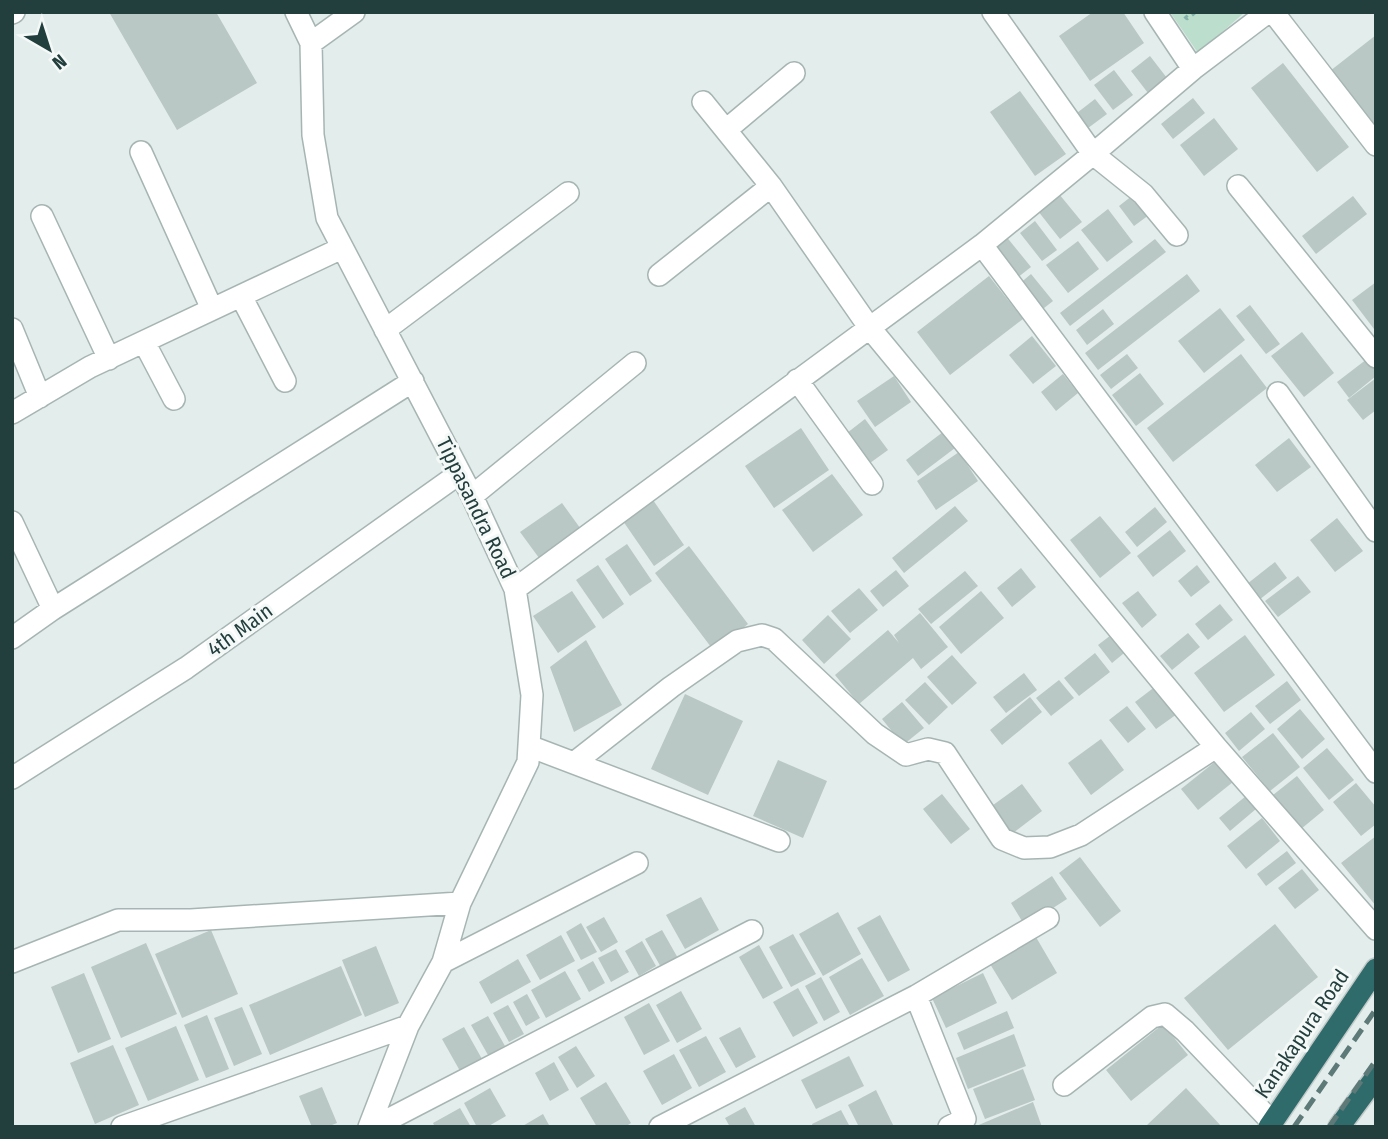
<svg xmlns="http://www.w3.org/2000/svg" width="1388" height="1139" font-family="'Fira Sans Condensed',sans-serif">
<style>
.green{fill:#bcdecc}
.building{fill:#b9c8c4}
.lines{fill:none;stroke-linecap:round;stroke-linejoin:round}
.minor-casing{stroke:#a6b5b3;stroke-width:24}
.highway-casing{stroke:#c1c9c9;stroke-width:24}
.path{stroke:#84b1ab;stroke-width:4.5;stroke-dasharray:3.5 5;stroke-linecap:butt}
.minor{stroke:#fff;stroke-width:21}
.highway{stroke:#2f6b6a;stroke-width:21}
.rail{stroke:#5d7a78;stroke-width:5;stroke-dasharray:14 7;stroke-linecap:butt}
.labels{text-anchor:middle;stroke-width:6;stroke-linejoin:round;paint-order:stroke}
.street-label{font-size:21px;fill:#233f3d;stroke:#f4f9f8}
</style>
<rect width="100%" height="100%" fill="#e3edeb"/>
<!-- green -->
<path class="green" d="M1170 12H1245L1198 53Z"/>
<!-- building -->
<path class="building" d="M109 12H216L257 83 177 130Z
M1093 12H1123L1144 43 1090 81 1059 36Z
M1376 35V129L1330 71Z
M1150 56 1167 78 1148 93 1131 71Z
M1283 63 1349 147 1317 172 1251 88Z
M1114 70 1133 95 1113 110 1094 85Z
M1020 91 1066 154 1035 176 990 112Z
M1193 98 1205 113 1173 139 1161 124Z
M1095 99 1107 114 1084 131 1073 116Z
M1214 118 1238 149 1204 176 1180 145Z
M1137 192 1153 212 1134 226 1119 206Z
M1059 194 1082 222 1060 239 1038 211Z
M1353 196 1367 214 1316 254 1302 236Z
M1108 209 1133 242 1107 262 1081 230Z
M1035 221 1057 250 1042 261 1020 233Z
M1005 235 1031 267 1017 278 992 245Z
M1155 239 1166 252 1070 326 1060 313Z
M1078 241 1099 269 1068 293 1046 265Z
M1031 274 1053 301 1039 312 1018 285Z
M1187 274 1200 291 1098 370 1085 353Z
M989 276 1023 319 950 375 917 332Z
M1376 282V327L1374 329 1352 300Z
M1250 305 1280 344 1266 354 1236 316Z
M1220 308 1245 340 1204 373 1178 341Z
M1103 309 1114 324 1087 345 1076 330Z
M1302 332 1334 373 1304 397 1271 356Z
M1032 336 1056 366 1033 384 1009 355Z
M1127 354 1138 368 1111 389 1100 375Z
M1241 354 1267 388 1173 462 1147 428Z
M1367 359 1376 369V376L1349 398 1337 382Z
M1140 373 1164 404 1136 426 1112 395Z
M1063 374 1078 393 1056 411 1041 392Z
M894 376 911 402 875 427 857 401Z
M1376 378V410L1363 420 1347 400Z
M865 419 888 450 870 463 847 433Z
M801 428 829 470 774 508 745 466Z
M943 432 955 448 918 476 906 460Z
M1289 438 1311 467 1277 492 1255 465Z
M959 452 978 481 936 510 917 481Z
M832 474 863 515 813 552 782 510Z
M653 500 684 545 654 566 623 521Z
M562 503 583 532 542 562 520 532Z
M955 506 968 521 904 573 892 558Z
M1155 507 1167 522 1137 547 1125 532Z
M1100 516 1131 553 1100 578 1070 540Z
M1337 518 1363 551 1335 572 1310 540Z
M1170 530 1186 551 1153 577 1137 556Z
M627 544 652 581 630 596 605 559Z
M689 546 748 624 714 651 655 573Z
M1275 562 1287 578 1259 600 1247 584Z
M598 565 624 604 603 619 576 580Z
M1197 565 1210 582 1191 597 1178 581Z
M1021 568 1036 587 1012 607 997 588Z
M896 570 909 586 883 607 870 591Z
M965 571 978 586 931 624 918 609Z
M1298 576 1311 592 1278 617 1265 601Z
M859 588 878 610 850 633 831 611Z
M572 591 596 627 558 653 533 616Z
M981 591 1004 618 961 654 939 627Z
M1138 591 1157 615 1142 628 1122 603Z
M1220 604 1233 620 1208 640 1195 624Z
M920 613 948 647 921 669 913 658 859 704 835 675 888 630 899 643 894 635Z
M828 615 851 639 824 664 802 640Z
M1115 632 1129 649 1112 663 1098 645Z
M1188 633 1200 647 1172 670 1160 656Z
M1245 635 1275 675 1224 712 1194 673Z
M586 640 622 705 574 732 550 667Z
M1095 653 1110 672 1079 696 1064 678Z
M952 655 977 683 952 705 927 677Z
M1024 673 1037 690 1006 713 993 697Z
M1059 680 1074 698 1051 716 1036 698Z
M1287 681 1301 700 1270 724 1255 706Z
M925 682 948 707 929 725 905 700Z
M1156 686 1177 714 1156 729 1135 702Z
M685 694 743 721 708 795 651 769Z
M1030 697 1042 712 1002 745 990 730Z
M902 702 924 728 903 745 882 719Z
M1127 706 1146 729 1128 743 1109 720Z
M1300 709 1325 739 1302 759 1277 729Z
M1251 712 1265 729 1239 751 1225 733Z
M1273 733 1300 767 1270 791 1242 757Z
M1101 739 1124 770 1091 795 1068 763Z
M1327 748 1354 780 1329 800 1303 768Z
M778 760 827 781 803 838 753 816Z
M1216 761 1233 782 1198 810 1181 789Z
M1297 776 1324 810 1301 829 1273 795Z
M1356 783 1376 807V824L1361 836 1333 802Z
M1022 784 1042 811 1009 836 989 808Z
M942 794 970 829 951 844 923 809Z
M1246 796 1256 809 1230 831 1219 818Z
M1262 818 1280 841 1246 869 1227 846Z
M1376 836V906L1341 863Z
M1287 851 1296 863 1266 886 1257 874Z
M1080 857 1121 911 1100 927 1059 873Z
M1302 869 1319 890 1295 909 1278 888Z
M1052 876 1067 899 1025 926 1011 903Z
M701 897 719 930 685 949 666 915Z
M838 912 861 954 823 976 799 934Z
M880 915 910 970 888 982 857 928Z
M604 917 618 942 601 952 586 927Z
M581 923 597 952 581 960 566 932Z
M1275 924 1318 977 1228 1050 1184 998Z
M211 930 238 994 182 1018 155 954Z
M662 930 679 960 662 969 645 939Z
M1033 932 1057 973 1012 1000 987 959Z
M793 934 816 974 791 987 769 947Z
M561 935 575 961 540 980 526 955Z
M642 941 656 966 639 976 625 951Z
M146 943 177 1014 121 1038 91 967Z
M759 945 783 988 763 999 739 957Z
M376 946 399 1003 365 1017 342 960Z
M616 949 629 972 611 982 598 958Z
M862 958 884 996 850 1015 829 977Z
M518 959 531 982 491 1004 479 982Z
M593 961 605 983 589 992 577 970Z
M341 966 362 1015 270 1055 249 1005Z
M565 971 581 999 546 1018 531 990Z
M84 973 111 1039 78 1053 51 987Z
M983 973 997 1003 946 1028 932 998Z
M821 977 840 1012 824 1021 805 986Z
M798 988 818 1023 793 1037 773 1002Z
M681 991 702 1029 677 1043 656 1005Z
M527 994 540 1018 526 1026 513 1002Z
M649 1003 670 1041 644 1055 624 1017Z
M508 1005 524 1034 509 1042 493 1013Z
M242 1007 262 1054 234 1066 214 1018Z
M1007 1011 1014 1028 964 1050 957 1033Z
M207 1015 229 1069 206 1078 184 1025Z
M488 1016 505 1046 488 1055 471 1025Z
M1163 1024 1188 1055 1131 1101 1106 1070Z
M176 1026 199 1080 148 1101 125 1048Z
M464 1027 482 1059 460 1071 442 1039Z
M740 1027 756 1057 736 1068 719 1038Z
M1014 1034 1026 1066 968 1089 956 1058Z
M706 1036 726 1072 699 1087 679 1050Z
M113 1045 139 1105 95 1124 70 1063Z
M576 1046 595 1076 577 1088 558 1057Z
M674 1054 692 1088 662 1105 643 1071Z
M849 1056 864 1086 816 1109 801 1080Z
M554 1062 569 1090 550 1101 535 1073Z
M1023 1069 1035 1100 985 1119 973 1089Z
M606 1082 631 1123 625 1127H597L580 1098Z
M322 1087 337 1123 327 1127H312L299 1096Z
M490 1088 506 1116 487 1127H477L464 1103Z
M1186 1088 1222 1127H1149L1147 1125Z
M876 1090 894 1127H859L848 1105Z
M1033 1102 1042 1127H974Z
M745 1107 756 1127H730L725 1118Z
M460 1108 471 1127H435L433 1123Z
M841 1110 850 1127H813L812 1124Z
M543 1114 550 1127H521Z"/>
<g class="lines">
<!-- minor casing -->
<g class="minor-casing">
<path id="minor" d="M296 12 311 43 313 135 327 218 472 496 515 589 532 695 528 762 460 903 443 962 408 1026 369 1127
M993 12 1093 154 1143 194 1177 235
M1155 12 1193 69
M1273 12 1376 145
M12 13 14 12
M311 43 354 12
M703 102 771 186 869 327 1216 747 1376 929
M726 130 794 73
M141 152 212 309
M1238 186 1376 357
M42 216 109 359
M982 245 1376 772
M659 275 771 186
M241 296 285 381
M12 329 40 397
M385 330 568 193
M144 342 174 399
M797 380 872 484
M1278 393 1376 531
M12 413 90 367 342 248
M472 496 635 363
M12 522 53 609 413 381
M515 589 982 245 1093 154 1193 69 1268 12
M12 638 53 609
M529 746 779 841
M574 763 671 687 737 641 762 635 774 639 875 734 906 755 928 749 945 753 1002 839 1024 848 1050 847 1081 835 1216 747
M12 778 186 668 460 473
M12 962 118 920H191L460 903
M443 962 637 863
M916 996 965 1119 949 1127
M1064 1085 1152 1017 1165 1014 1185 1031 1272 1122
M122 1127 408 1026
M374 1127 752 931
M660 1127 916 996 1048 918"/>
</g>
<!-- highway casing -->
<g class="highway-casing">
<path id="highway" d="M1269 1127 1376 969
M1339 1127 1376 1077"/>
</g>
<!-- path -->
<path class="path" d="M1185 16 1187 18 1195 12"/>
<!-- minor -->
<use href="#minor" class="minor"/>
<!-- highway -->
<use href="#highway" class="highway"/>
<!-- rail -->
<path class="rail" d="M1294 1127 1376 1009
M1329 1127 1376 1060"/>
</g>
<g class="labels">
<!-- street labels -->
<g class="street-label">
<text transform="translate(476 508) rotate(64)" y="7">Tippasandra Road</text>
<text transform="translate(240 630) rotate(-36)" y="7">4th Main</text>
<text transform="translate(1302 1034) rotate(-56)" y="7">Kanakapura Road</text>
</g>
</g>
<!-- border -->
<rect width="1388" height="1139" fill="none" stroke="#233f3d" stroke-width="28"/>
<!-- north arrow -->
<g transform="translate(49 49) rotate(141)" stroke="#f4f9f8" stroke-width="5" paint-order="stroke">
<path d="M0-5L12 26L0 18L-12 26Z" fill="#233f3d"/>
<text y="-10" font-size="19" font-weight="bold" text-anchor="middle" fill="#233f3d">N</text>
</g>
</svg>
